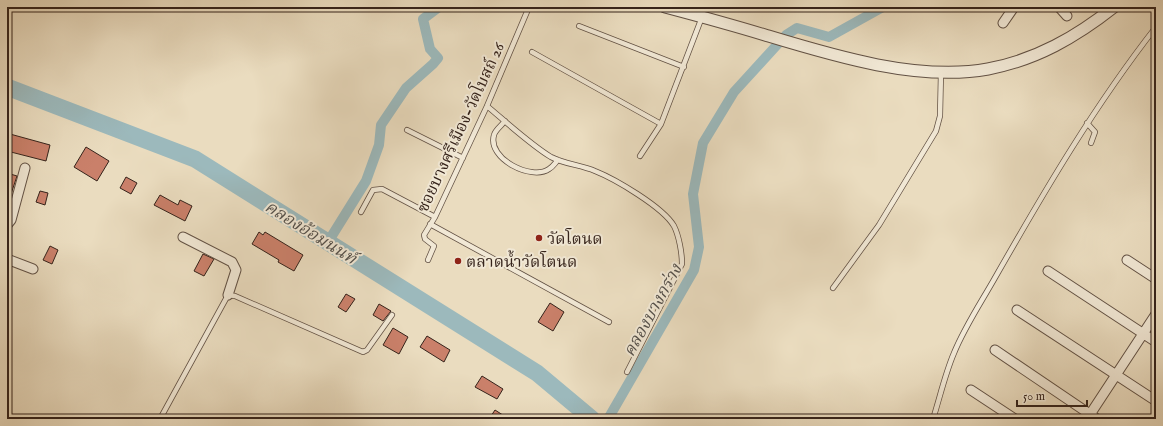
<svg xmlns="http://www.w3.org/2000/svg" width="1163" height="426" font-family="'IM FELL English','Noto Serif Thai',serif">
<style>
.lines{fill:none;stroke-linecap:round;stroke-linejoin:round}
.canal{stroke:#9cb9bc;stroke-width:10}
.river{stroke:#9cb9bc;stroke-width:17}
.building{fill:#ca806a;stroke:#35231b}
.service-casing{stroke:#625144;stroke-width:6}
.minor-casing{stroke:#625144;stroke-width:11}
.tertiary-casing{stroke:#625144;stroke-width:13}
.service{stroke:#f1e8d5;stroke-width:4.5}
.minor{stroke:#f1e8d5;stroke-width:9}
.tertiary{stroke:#f1e8d5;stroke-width:11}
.poi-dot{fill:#8f2418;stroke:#f1e8d5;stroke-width:1.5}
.labels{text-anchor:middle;stroke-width:4;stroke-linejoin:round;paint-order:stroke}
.street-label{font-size:16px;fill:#35231b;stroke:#f1e8d5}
.poi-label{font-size:16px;fill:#35231b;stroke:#f1e8d5;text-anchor:start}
.water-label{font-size:17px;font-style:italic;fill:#54504b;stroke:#f1e8d5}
</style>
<rect width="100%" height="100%" fill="#eadcbf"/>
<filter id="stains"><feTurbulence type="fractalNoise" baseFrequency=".005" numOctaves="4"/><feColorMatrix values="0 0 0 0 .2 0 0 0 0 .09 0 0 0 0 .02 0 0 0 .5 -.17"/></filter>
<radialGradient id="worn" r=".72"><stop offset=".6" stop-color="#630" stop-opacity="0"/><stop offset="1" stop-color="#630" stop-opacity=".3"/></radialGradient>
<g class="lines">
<!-- canal -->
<path class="canal" d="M328 242 366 181 379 145 381 125 406 88 433 64 438 58 430 49 423 19 439 7
M608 419 694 270 699 247 693 194 703 143 734 92 786 35 797 28 829 37 883 7"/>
<!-- river -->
<path class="river" d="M7 87 195 159 537 373 592 419"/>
</g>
<!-- building -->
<path class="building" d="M10 134 50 145 46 161 7 151V142Z
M86 147 109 161 97 181 74 167Z
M7 173 17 176 8 203 7 202Z
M126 177 137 183 131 194 120 188Z
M40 191 48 193 45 205 36 202Z
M160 195 178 205 180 200 192 206 185 221 154 205Z
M259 232 263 235 265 232 303 255 294 271 278 262 279 260 252 244Z
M50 246 58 250 52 264 43 260Z
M203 254 214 259 204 276 194 271Z
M346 294 355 299 346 312 338 307Z
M550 303 564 312 553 331 538 322Z
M379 304 391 311 383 321 373 315Z
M393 328 408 337 399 354 383 345Z
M427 336 450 350 444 362 420 347Z
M482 376 503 389 497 399 475 387Z
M495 410 509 419H489Z"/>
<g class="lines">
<!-- service casing -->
<g class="service-casing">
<path id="service" d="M7 16 10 7
M579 26 684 67
M532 52 661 124
M487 106C506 122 531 145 551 157 564 164 581 165 595 171 615 179 663 207 674 226 679 236 682 253 682 264L627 372
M505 121C502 125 495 130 494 135 487 159 532 181 549 169 553 167 555 163 558 160
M1087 123 1095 132 1091 143
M407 130 463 158
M640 156 661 124 702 17
M361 212 373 190 382 189 435 217
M430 224 609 322
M428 260 434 246 425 239 424 235 435 217 487 106 529 7
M833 288 879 225 936 131 940 116 941 72
M160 419 228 295 235 296 363 352 367 350 392 315
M933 419C940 397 945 374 954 353 965 326 982 301 996 276 1045 190 1095 105 1156 27"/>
</g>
<!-- minor casing -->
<g class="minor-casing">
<path id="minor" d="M1059 7 1067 16
M1003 23 1014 7
M7 225 11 220 25 168
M183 237 232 262 236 270 228 295
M7 259 33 269
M1127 260 1156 279
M1048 271 1156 342
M1017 310 1156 401
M995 350 1097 419
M971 390 1015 419
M1087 419 1156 314"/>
</g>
<!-- tertiary casing -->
<g class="tertiary-casing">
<path id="tertiary" d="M665 7C699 16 732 25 765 35 831 55 918 82 988 69 1036 60 1076 37 1114 7"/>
</g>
<!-- service -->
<use href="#service" class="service"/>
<!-- minor -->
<use href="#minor" class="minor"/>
<!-- tertiary -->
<use href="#tertiary" class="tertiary"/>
</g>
<!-- markers -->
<g class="poi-dot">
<circle cx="539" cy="238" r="4"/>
<circle cx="458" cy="261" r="4"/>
</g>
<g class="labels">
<!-- street labels -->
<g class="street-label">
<text transform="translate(460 127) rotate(-65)" y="6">ซอยบางศรีเมือง-วัดโบสถ์ 26</text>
</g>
<!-- poi labels -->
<g class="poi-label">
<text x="547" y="244">วัดโตนด</text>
<text x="466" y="267">ตลาดน้ำวัดโตนด</text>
</g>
<!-- water labels -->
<g class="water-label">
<text transform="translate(311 232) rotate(32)" y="6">คลองอ้อมนนท์</text>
<text transform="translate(652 310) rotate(-61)" y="6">คลองบางกร่าง</text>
</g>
</g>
<!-- margin -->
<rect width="1163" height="426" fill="none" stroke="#eadcbf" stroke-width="24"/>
<rect x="8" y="8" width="1147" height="410" fill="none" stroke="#35231b" stroke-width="2"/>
<rect x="12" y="12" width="1139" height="402" fill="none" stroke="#35231b"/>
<!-- scale -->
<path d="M1017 400v6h70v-6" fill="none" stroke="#35231b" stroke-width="2"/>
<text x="1023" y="400" font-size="12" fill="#35231b" stroke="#f1e8d5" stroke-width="3" paint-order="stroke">50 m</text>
<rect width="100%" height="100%" filter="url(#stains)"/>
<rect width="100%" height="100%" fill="url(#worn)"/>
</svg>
